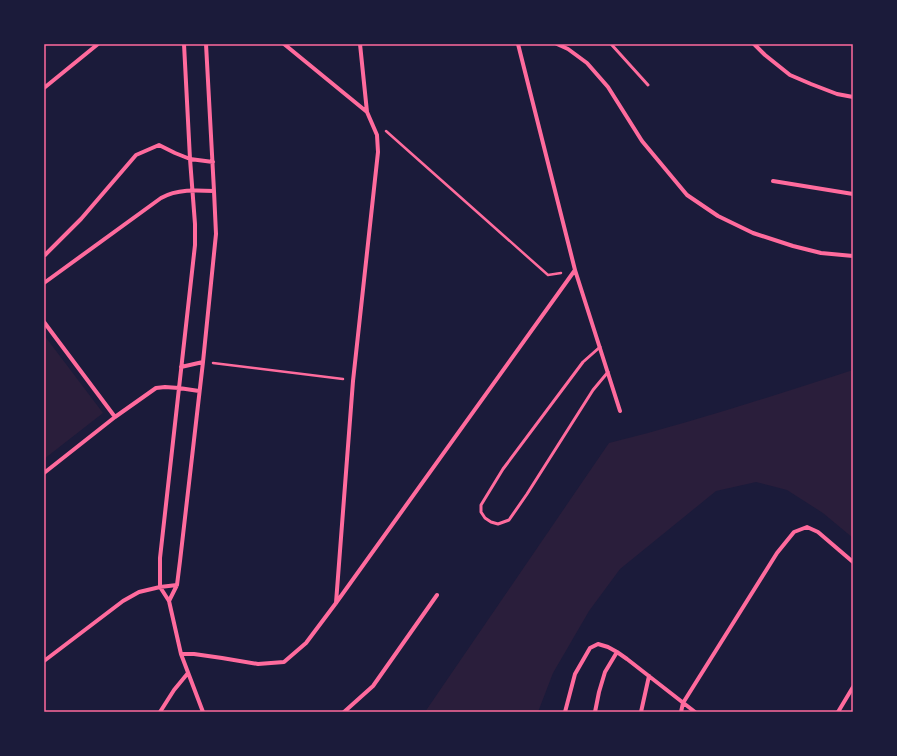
<svg xmlns="http://www.w3.org/2000/svg" width="897" height="756" font-family="'Nunito Sans',sans-serif">
<style>
.green{fill:#2a1e3b}
.lines{fill:none;stroke-linecap:round;stroke-linejoin:round}
.path{stroke:#ff6b9d;stroke-width:2.5}
.service{stroke:#ff6b9d;stroke-width:3}
.minor{stroke:#ff6b9d;stroke-width:4}
.neatline{fill:none;stroke:#ff6b9d;stroke-width:1.5}
</style>
<rect width="100%" height="100%" fill="#1b1b3a"/>
<!-- green -->
<path class="green" d="M44 335 103 413 44 459Z
M853 370V538L823 513 787 490 756 482 716 491 620 569 589 611 553 673 538 712H425L609 443C691 423 772 396 853 370Z"/>
<g class="lines">
<!-- path -->
<path class="path" d="M386 131 548 275 561 273
M213 363 343 379"/>
<!-- service -->
<path class="service" d="M611 44 648 85
M600 347 583 362 503 469 481 505V512L485 518 491 522 498 524 509 520 527 494 593 390 608 372"/>
<!-- minor -->
<path class="minor" d="M184 44 190 159 195 224V245L160 558V587L169 601 181 654 203 712
M284 44 367 112
M518 44 575 270 620 411
M557 44 568 49 587 63 608 87 642 141 687 195 718 216 753 233 793 246 821 253 853 256
M754 44 765 55 790 75 811 84 837 94 853 97
M44 88 98 44
M773 181 853 194
M45 255 81 219 136 155 159 145 175 153 190 159 213 162
M44 283 161 198C177 189 196 190 214 191
M44 322 115 417
M181 367 203 362
M44 473 115 417 156 388 165 387 179 388 199 391
M169 601 177 585 180 561 203 362 216 234 214 191 206 44
M336 603 353 381 378 152 377 135 367 112 360 44
M181 654H194L222 658 258 664 284 662 306 643 336 603 575 270
M44 661 123 601 139 592 160 587 177 585
M160 712 174 690 188 673
M344 712 373 686 437 595
M565 712 575 674 590 648 598 644 608 647 617 652
M595 712 599 692 605 672 617 652 627 659 695 712
M641 712 649 676
M681 712 683 703 777 553 794 532 807 527 818 532 853 562
M838 712 853 687"/>
</g>
<!-- border -->
<rect width="897" height="756" fill="none" stroke="#1b1b3a" stroke-width="90"/>
<rect x="45" y="45" width="807" height="666" class="neatline"/>
</svg>
